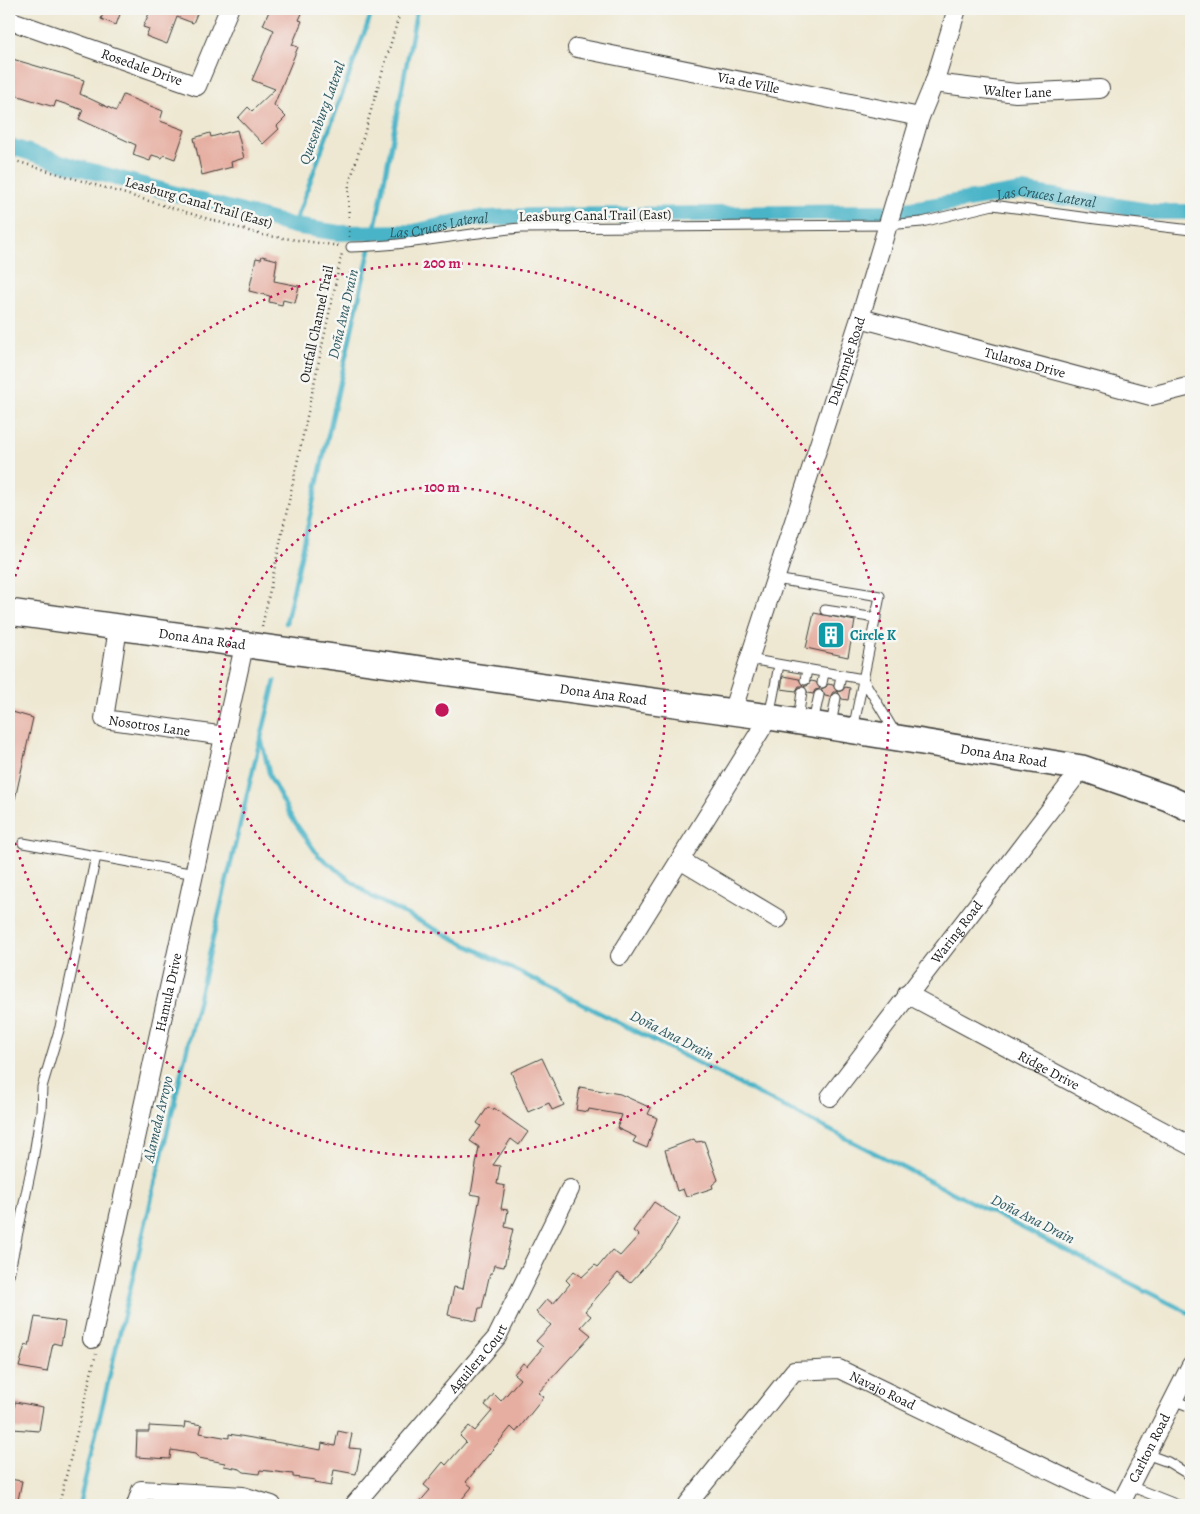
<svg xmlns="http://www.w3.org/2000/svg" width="1200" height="1514" font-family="Alegreya,serif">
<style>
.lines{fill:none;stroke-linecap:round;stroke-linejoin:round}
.stream{stroke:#4ab4c8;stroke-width:4.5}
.canal{stroke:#4ab4c8;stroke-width:16}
.building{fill:#e6aea1}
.lane-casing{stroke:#3c3b37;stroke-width:11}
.street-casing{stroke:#3c3b37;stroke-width:20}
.secondary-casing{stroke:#3c3b37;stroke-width:28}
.path{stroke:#3c3b37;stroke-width:2.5;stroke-dasharray:1 4;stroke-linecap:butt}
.lane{stroke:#fff;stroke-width:9}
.street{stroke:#fff;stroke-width:18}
.secondary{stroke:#fff;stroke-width:25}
.ring{fill:none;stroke:#c2185b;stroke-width:2.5;stroke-dasharray:2.5 5}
.labels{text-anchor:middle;stroke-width:5;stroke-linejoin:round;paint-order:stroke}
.street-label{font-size:14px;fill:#1c1c1c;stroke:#f6f6f2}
.culture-label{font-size:14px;font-weight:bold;fill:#0d838f;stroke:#f6f6f2;text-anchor:start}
.water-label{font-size:15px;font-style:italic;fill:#2e5961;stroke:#f6f6f2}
.centre{fill:#c2185b;stroke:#f6f6f2;stroke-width:2.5}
.ring-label{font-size:15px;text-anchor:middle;font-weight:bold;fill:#c2185b;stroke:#f6f6f2;stroke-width:5;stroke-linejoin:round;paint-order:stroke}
</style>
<rect width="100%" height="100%" fill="#f6f6f2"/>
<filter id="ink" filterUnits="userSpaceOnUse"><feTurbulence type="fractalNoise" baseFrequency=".02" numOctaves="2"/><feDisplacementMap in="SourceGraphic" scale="10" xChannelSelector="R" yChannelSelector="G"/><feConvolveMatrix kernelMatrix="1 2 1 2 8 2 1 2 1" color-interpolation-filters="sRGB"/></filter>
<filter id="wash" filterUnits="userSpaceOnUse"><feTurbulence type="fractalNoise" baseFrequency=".0096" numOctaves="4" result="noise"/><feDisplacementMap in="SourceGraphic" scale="20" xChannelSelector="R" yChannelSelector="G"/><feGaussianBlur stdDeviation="1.12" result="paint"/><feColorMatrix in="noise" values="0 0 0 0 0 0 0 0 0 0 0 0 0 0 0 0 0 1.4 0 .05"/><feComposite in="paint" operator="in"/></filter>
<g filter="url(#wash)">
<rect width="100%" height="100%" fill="#eee8d2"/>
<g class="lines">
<!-- stream -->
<path class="stream" d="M294 226 373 9
M286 623 379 209 417 9
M275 681 261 738 270 777 292 818 318 855 372 897 1191 1314
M79 1505 260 740"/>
<!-- canal -->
<g class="canal">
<path id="s1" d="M9 146 73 166 294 226 339 233 414 232 468 219 532 216 882 212"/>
<path id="s2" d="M900 211 1022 191 1155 212H1191"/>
</g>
</g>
<g id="blocks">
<!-- building -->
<path class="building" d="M105 9H122L116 25 101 19Z
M151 9H199L193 23 177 17 167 44 146 36 149 29 143 27Z
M270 9H304L299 20 302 21 292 45 298 47 274 105 286 117 277 126 279 129 263 144 238 118 248 107 252 111 275 89 252 80 274 30 263 25Z
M9 58 84 80 80 94 116 111 123 95 163 111 160 121 185 130 175 159 164 155 162 158 152 155 150 161 133 155 136 145 79 119 83 110 56 101 54 107 9 93Z
M237 130 244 158 231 162 232 167 202 175 194 138 210 133 211 137Z
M262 256 277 260 274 281 299 286 295 303 283 300 282 305 269 302 270 296 249 291 256 258 261 259Z
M814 613 855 621 848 657 806 648Z
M783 676 799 679 803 686H799L796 691 781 689Z
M811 681 816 682 820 689 815 690 813 694 808 693 804 686H807Z
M828 684 833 685 837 692H833L830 697 825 696 821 689 826 687Z
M845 687 850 688 848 700 842 699 838 692 843 690Z
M9 711 33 718 15 799H9Z
M542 1058 564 1105 552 1110 549 1103 528 1112 511 1072Z
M580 1087 620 1094 651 1108 648 1114 657 1118 647 1148 633 1142 636 1137 617 1128 622 1115 589 1109 588 1112 576 1110Z
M488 1107 493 1110 494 1108 528 1132 519 1145 511 1139 493 1165 500 1166 497 1184 505 1186 501 1209 508 1210 505 1227 513 1229 504 1267 494 1265 492 1273H490L482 1308H479L476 1321 448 1315 454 1287 463 1289 480 1196 471 1194 479 1147 470 1141 481 1126 477 1123Z
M694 1139 696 1142 704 1141 718 1180 712 1185 713 1188 686 1197 683 1189 677 1191 665 1150Z
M654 1202 680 1219 661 1249 630 1283 618 1273 585 1311 591 1316 581 1327 591 1335 538 1393 544 1397 516 1432 511 1427 466 1482 472 1487 457 1505H417L430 1490 424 1485 443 1462 446 1465 466 1442 460 1436 469 1426 475 1431 492 1411 485 1405 494 1394 501 1401 520 1379 514 1374 523 1363 527 1366 543 1347 536 1341 551 1325 536 1312 547 1299 553 1304 570 1284 566 1280 574 1271 582 1277 595 1265 598 1267 612 1250 620 1256 639 1235 633 1231Z
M35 1317 65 1322 61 1345 53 1343 47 1372 19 1367 25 1345 29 1346Z
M15 1402 43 1407 39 1431 13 1429 15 1420 12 1419Z
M185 1422 202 1425 200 1433 229 1438V1434L321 1450 322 1443 335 1446 338 1431 352 1434 349 1448 361 1449 356 1474 334 1470 331 1486 314 1483 315 1480 293 1477V1474L260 1470 259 1474 244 1472 240 1469 224 1466 225 1463 199 1458 195 1454 171 1450 170 1459 136 1457 137 1432H149V1426L184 1428Z
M9 1479 22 1481 17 1505H9Z"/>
</g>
</g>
<g filter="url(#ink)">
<use href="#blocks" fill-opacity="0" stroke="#3c3b37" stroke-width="1"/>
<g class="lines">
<!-- lane casing -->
<g class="lane-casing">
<path id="lane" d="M351 247C409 246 464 233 521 228L887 225 922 222 993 205 1096 219 1191 230
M775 579 880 596 853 730
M825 610 876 618
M749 659 863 679 896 734
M805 680 807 670
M822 683 824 673
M839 686 841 676
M769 717 779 665
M798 719 802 692
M813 722 819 695
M831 725 836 698
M23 843 96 856
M9 1275 33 1160 41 1111 42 1087 60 1027 96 856 195 874
M1173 1400 1191 1407
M1146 1454 1168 1462 1191 1476
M1130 1486 1178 1505"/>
</g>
<!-- street casing -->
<g class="street-casing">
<g id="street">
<path id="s3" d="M9 20 197 86 229 9"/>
<path id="s4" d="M577 48 920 117"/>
<path id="s5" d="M934 83 1016 93 1100 89"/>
<path id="s6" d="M860 318 1151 396 1191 386"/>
<path id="s7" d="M118 628 104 719 225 736"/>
<path id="s8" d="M732 712 860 318 920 117 934 83 957 9"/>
<path d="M680 860 778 919"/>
<path d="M620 956 769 717"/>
<path id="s9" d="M907 994 1191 1146"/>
<path id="s10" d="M830 1097 1082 768"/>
<path id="s11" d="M92 1339 244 646"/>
<path d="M136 1505 141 1490 243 1496 272 1505"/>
<path id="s12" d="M354 1505 497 1337 570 1189"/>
<path id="s13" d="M687 1505 794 1371 839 1369 1121 1505"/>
<path id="s14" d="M1120 1505 1191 1365"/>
</g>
</g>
<!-- secondary casing -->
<g class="secondary-casing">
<g id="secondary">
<path id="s15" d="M9 612 769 717 1082 768 1168 798 1191 809"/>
</g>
</g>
<!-- path -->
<path class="path" d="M9 159 262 235 340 246
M349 237C350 219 347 203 349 185L401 9
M262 627 342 253
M59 1505 96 1354"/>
<!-- lane -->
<use href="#lane" class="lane"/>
<!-- street -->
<use href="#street" class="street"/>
<!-- secondary -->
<use href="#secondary" class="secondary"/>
</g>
</g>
<!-- distance rings -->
<g class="ring">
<circle cx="442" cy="710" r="223"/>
<path d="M9 598A447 447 0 1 1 9 822"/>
</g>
<!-- icons -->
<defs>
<g id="building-square" transform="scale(1.4375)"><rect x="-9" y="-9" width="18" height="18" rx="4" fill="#0f9aa8" stroke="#f6f6f2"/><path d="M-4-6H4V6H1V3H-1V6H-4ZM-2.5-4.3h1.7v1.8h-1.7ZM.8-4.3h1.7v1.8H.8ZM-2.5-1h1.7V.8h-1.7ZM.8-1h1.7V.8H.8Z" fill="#fff"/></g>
</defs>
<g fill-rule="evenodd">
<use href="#building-square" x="831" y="635"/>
</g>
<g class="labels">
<!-- street labels -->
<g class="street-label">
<text dy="5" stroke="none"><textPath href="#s3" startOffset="141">Rosedale Drive</textPath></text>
<text dy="5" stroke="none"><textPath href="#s4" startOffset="175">Via de Ville</textPath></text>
<text dy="5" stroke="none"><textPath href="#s5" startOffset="84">Walter Lane</textPath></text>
<text transform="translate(199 202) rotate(16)" y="5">Leasburg Canal Trail (East)</text>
<text transform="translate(595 215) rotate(-1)" y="5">Leasburg Canal Trail (East)</text>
<text transform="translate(316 324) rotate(-78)" y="5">Outfall Channel Trail</text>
<text dy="5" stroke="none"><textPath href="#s8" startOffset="369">Dalrymple Road</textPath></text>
<text dy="5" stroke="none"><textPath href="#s6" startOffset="171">Tularosa Drive</textPath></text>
<text dy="5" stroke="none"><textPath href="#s15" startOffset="195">Dona Ana Road</textPath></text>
<text dy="5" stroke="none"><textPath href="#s15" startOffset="600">Dona Ana Road</textPath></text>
<text dy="5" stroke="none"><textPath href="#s7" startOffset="138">Nosotros Lane</textPath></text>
<text dy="5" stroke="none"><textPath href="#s15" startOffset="1005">Dona Ana Road</textPath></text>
<text dy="5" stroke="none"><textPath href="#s10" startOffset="208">Waring Road</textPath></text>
<text dy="5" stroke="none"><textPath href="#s11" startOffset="355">Hamula Drive</textPath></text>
<text dy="5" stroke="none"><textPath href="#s9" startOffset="161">Ridge Drive</textPath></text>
<text dy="5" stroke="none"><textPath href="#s12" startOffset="192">Aguilera Court</textPath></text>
<text dy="5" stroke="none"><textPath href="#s13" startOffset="265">Navajo Road</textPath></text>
<text dy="5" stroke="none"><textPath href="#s14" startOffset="64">Carlton Road</textPath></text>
</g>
<!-- culture labels -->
<g class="culture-label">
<text x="850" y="640">Circle K</text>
</g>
<!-- water labels -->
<g class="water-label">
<text transform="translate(322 113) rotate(-70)" y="5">Quesenburg Lateral</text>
<text dy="5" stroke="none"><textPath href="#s2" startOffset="148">Las Cruces Lateral</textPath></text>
<text dy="5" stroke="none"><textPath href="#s1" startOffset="442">Las Cruces Lateral</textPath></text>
<text transform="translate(343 314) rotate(-77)" y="5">Doña Ana Drain</text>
<text transform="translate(672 1035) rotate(27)" y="5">Doña Ana Drain</text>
<text transform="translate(158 1119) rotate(-77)" y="5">Alameda Arroyo</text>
<text transform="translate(1033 1219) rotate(27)" y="5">Doña Ana Drain</text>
</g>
</g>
<circle cx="442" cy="710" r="8" class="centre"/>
<g class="ring-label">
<text x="442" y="268">200 m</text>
<text x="442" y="492">100 m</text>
</g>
<!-- margin -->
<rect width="1200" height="1514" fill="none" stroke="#f6f6f2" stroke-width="30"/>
</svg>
